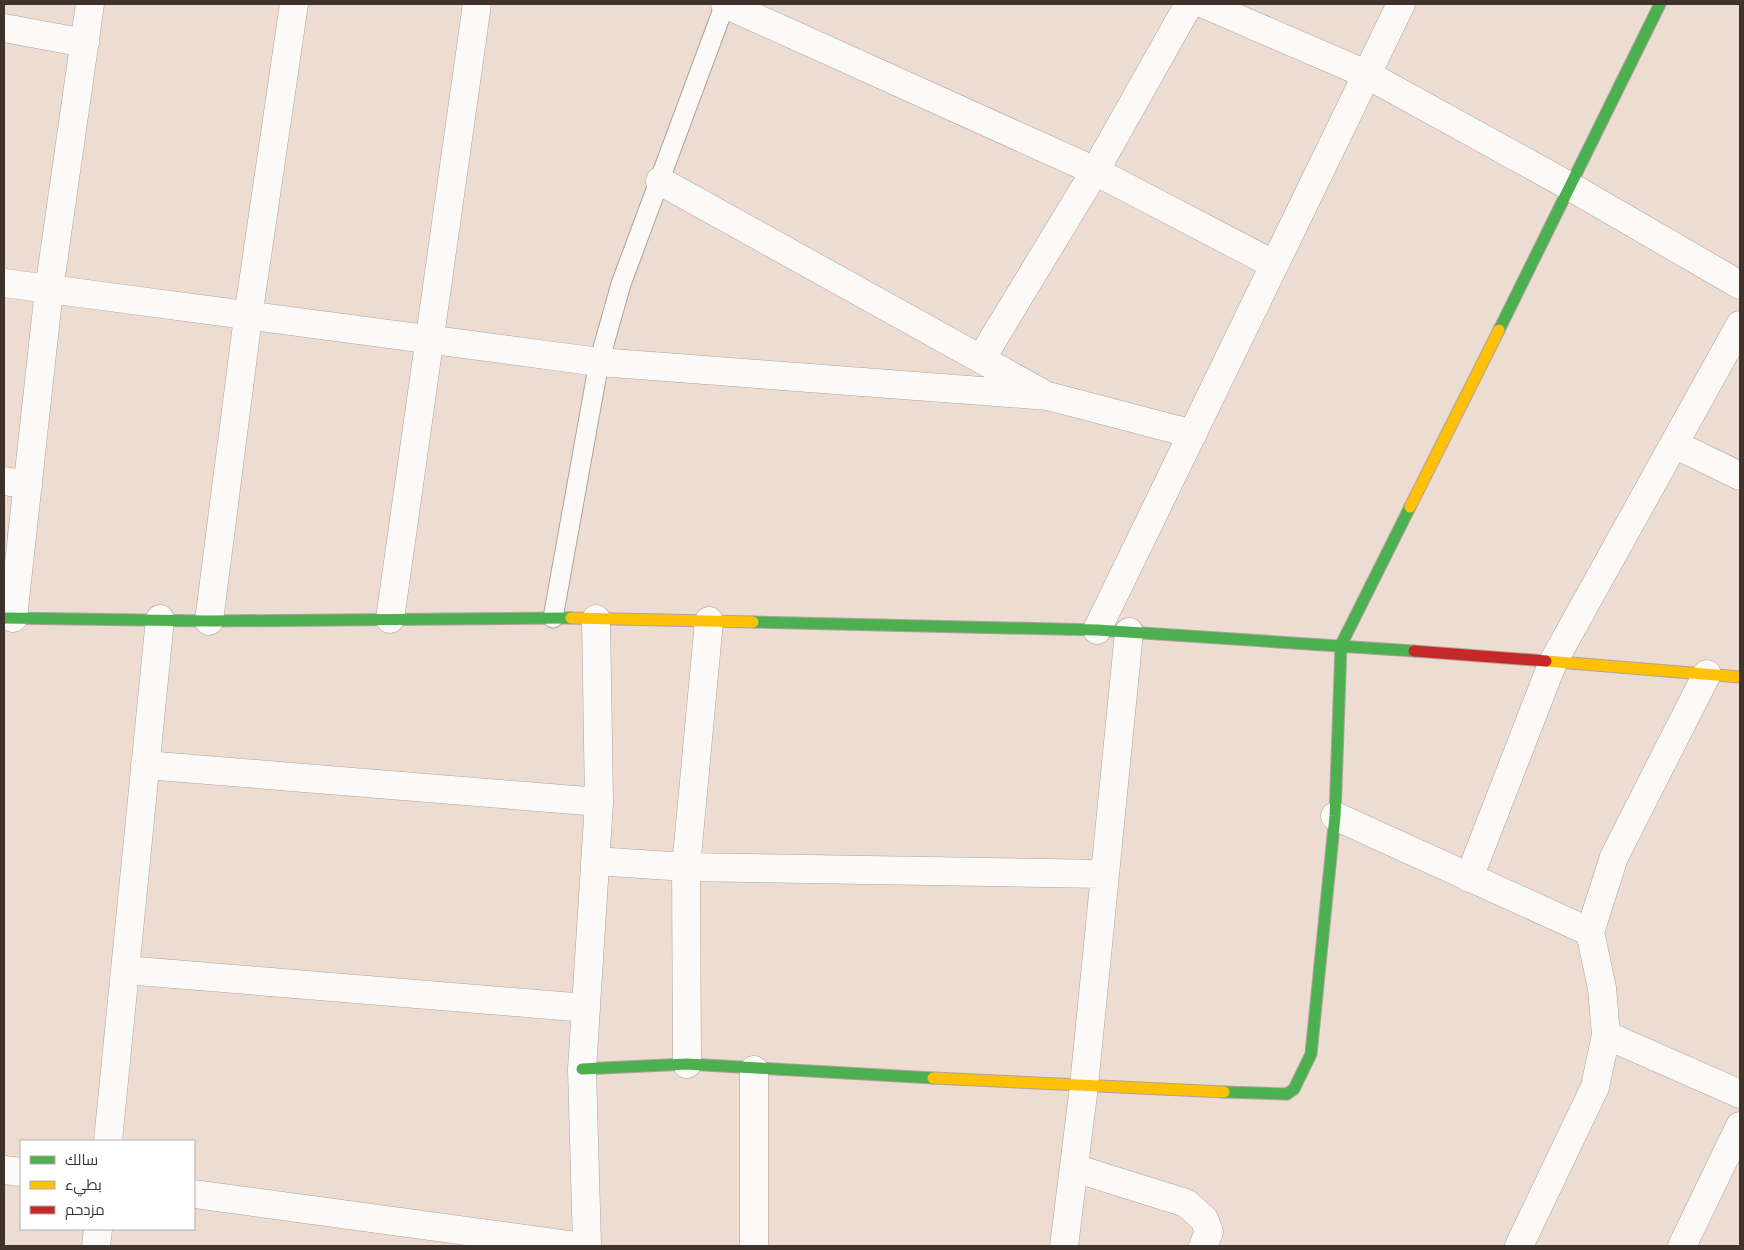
<svg xmlns="http://www.w3.org/2000/svg" width="1744" height="1250" font-family="Commissioner,Cairo,sans-serif">
<style>
.lines{fill:none;stroke-linecap:round;stroke-linejoin:round}
.lane-casing{stroke:#afa299;stroke-width:21}
.street-casing{stroke:#afa299;stroke-width:29}
.fast-casing{stroke:#afa299;stroke-width:13}
.slow-casing{stroke:#afa299;stroke-width:13}
.jam-casing{stroke:#afa299;stroke-width:13}
.lane{stroke:#fcfaf8;stroke-width:19}
.street{stroke:#fcfaf8;stroke-width:28}
.fast{stroke:#4caf50;stroke-width:11}
.slow{stroke:#ffc107;stroke-width:11}
.jam{stroke:#c62828;stroke-width:11}
</style>
<rect width="100%" height="100%" fill="#eddcd1"/>
<g class="lines">
<!-- lane casing -->
<g class="lane-casing">
<path id="lane" d="M553 618 599 362 621 284 725 4"/>
</g>
<!-- street casing -->
<g class="street-casing">
<path id="street" d="M725 4 1095 171 1273 264
M1204 4 1366 74 1571 187 1740 285
M4 28 85 43
M660 181 1040 392
M4 283 599 362 1048 396 1193 434
M981 359 1095 171 1189 4
M1674 444 1740 476
M4 481 28 485
M13 618 49 290 90 4
M390 619 477 4
M209 621 248 317 294 4
M1097 630 1401 4
M145 765 599 802
M1335 816 1590 932
M595 861 686 867 1103 874
M1469 878 1553 662 1740 325
M125 970 586 1008
M1606 1035 1740 1094
M687 1064 686 867 709 621
M108 1141 160 619
M1074 1168 1186 1203 1204 1219 1209 1232 1203 1246
M4 1170 21 1172
M194 1194 577 1246
M96 1246 98 1229
M587 1246 582 1069 599 802 596 619
M754 1246V1070
M1064 1246 1084 1086 1129 632
M1519 1246 1595 1087 1606 1035 1602 988 1590 932 1614 857 1707 674
M1682 1246 1740 1126"/>
</g>
<!-- fast casing -->
<g class="fast-casing">
<path id="fast" d="M1499 330 1660 4
M4 618 209 621 571 618
M753 622 1097 630 1414 651
M582 1069 687 1064 933 1078
M1224 1092 1287 1094 1294 1089 1311 1054 1335 816 1341 645 1410 507"/>
</g>
<!-- slow casing -->
<g class="slow-casing">
<path id="slow" d="M1410 507 1499 330
M571 618 753 622
M1546 661 1740 677
M933 1078 1224 1092"/>
</g>
<!-- jam casing -->
<g class="jam-casing">
<path id="jam" d="M1414 651 1546 661"/>
</g>
<!-- lane -->
<use href="#lane" class="lane"/>
<!-- street -->
<use href="#street" class="street"/>
<!-- fast -->
<use href="#fast" class="fast"/>
<!-- slow -->
<use href="#slow" class="slow"/>
<!-- jam -->
<use href="#jam" class="jam"/>
</g>
<!-- border -->
<rect width="1744" height="1250" fill="none" stroke="#3e322a" stroke-width="10"/>
<!-- legend -->
<rect x="20" y="1140" width="175" height="90" fill="#ffffff" stroke="#b2adaa"/>
<rect x="30" y="1156" width="25" height="8" fill="#4caf50" stroke="#b2adaa"/>
<text x="65" y="1165" font-size="15" fill="#3e322a">سالك</text>
<rect x="30" y="1181" width="25" height="8" fill="#ffc107" stroke="#b2adaa"/>
<text x="65" y="1190" font-size="15" fill="#3e322a">بطيء</text>
<rect x="30" y="1206" width="25" height="8" fill="#c62828" stroke="#b2adaa"/>
<text x="65" y="1215" font-size="15" fill="#3e322a">مزدحم</text>
</svg>
